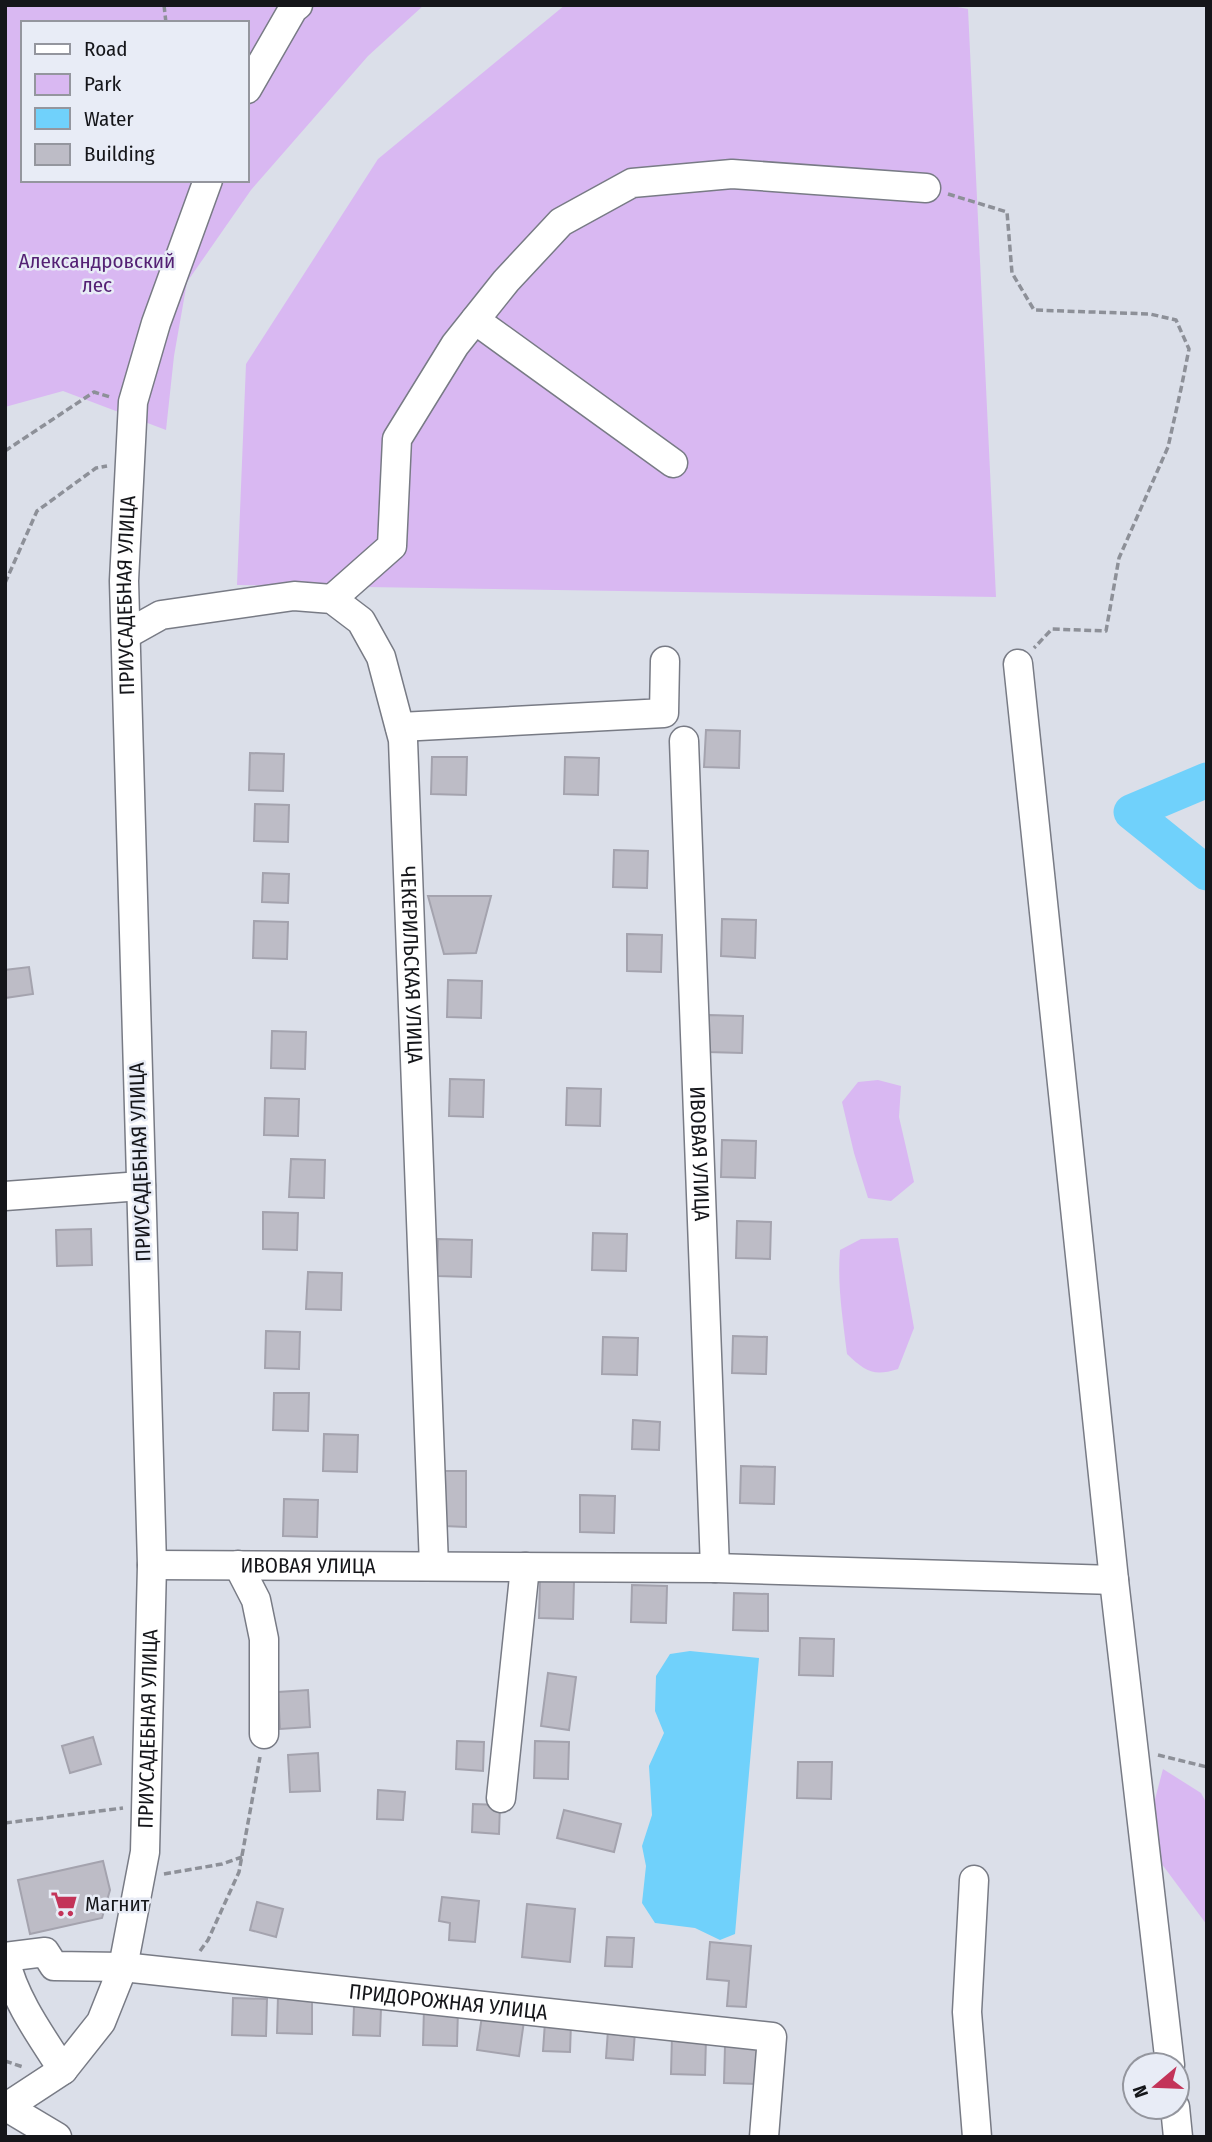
<svg xmlns="http://www.w3.org/2000/svg" width="1212" height="2142" font-family="'Fira Sans Condensed',sans-serif">
<style>
.green{fill:#d9b8f2;fill-rule:evenodd}
.water{fill:#70d1fb}
.lines{fill:none;stroke-linecap:round;stroke-linejoin:round}
.river{stroke:#70d1fb;stroke-width:35}
.building{fill:#bdbcc6;stroke:#a4a3ae;stroke-width:2}
.minor-casing{stroke:#787b85;stroke-width:31}
.path{stroke:#8d9098;stroke-width:3.5;stroke-dasharray:7 3.5;stroke-linecap:butt}
.minor{stroke:#fff;stroke-width:28}
.labels{text-anchor:middle;stroke-width:5;stroke-linejoin:round;paint-order:stroke}
.park-label{font-size:21px;fill:#542174;stroke:#e8ecf6}
.street-label{font-size:21px;fill:#15161a;stroke:#e8ecf6}
.poi-label{font-size:21px;fill:#15161a;stroke:#e8ecf6;text-anchor:start}
</style>
<rect width="100%" height="100%" fill="#dbdfe9"/>
<!-- green -->
<path class="green" d="M5 5H424L368 56 251 190 187 282 174 356 166 430 63 391 5 407ZM23 23H247V180H23Z
M565 5H947L968 9 996 597 237 585 246 364 378 159Z
M878 1080 901 1086 899 1117 914 1182 891 1201 868 1198 854 1153 842 1102 858 1082Z
M898 1238 914 1328 898 1369C873 1377 865 1371 847 1354 843 1320 837 1285 840 1250L861 1239Z
M1163 1769 1201 1793 1207 1804V1925L1150 1848 1154 1803Z"/>
<!-- water -->
<path class="water" d="M690 1651 759 1658 735 1934 720 1940 695 1928 655 1923 642 1903 646 1866 642 1846 652 1815 649 1766 664 1733 655 1711 656 1676 670 1654Z"/>
<g class="lines">
<!-- river -->
<path class="river" d="M1207 780 1131 812 1207 873"/>
</g>
<!-- building -->
<path class="building" d="M706 730 740 731 739 768 704 767Z
M250 753 284 754 283 791 249 790Z
M432 757H467L466 795 431 794Z
M565 757 599 758 598 795 564 794Z
M255 804 289 805 288 842 254 841Z
M614 850 648 851 647 888 613 887Z
M263 873 289 874 288 903 262 902Z
M428 896H491L476 953 444 954Z
M722 919 756 920 755 958 721 956Z
M254 921 288 922 287 959 253 958Z
M627 934 662 935 661 972 627 971Z
M29 967 33 994 5 998V970Z
M448 980 482 981 481 1018 447 1017Z
M709 1015 743 1016 742 1053 708 1052Z
M272 1031 306 1032 305 1069 271 1068Z
M450 1079 484 1080 483 1117 449 1116Z
M567 1088 601 1089 600 1126 566 1125Z
M265 1098 299 1099 298 1136 264 1135Z
M722 1140 756 1141 755 1178 721 1177Z
M291 1159 325 1160 324 1198 289 1197Z
M263 1212 298 1213 297 1250 263 1249Z
M737 1221 771 1222 770 1259 736 1258Z
M91 1229 92 1265 57 1266 56 1230Z
M593 1233 627 1234 626 1271 592 1270Z
M438 1239 472 1240 471 1277 437 1276Z
M308 1272 342 1273 341 1310 306 1309Z
M266 1331 300 1332 299 1369 265 1368Z
M733 1336 767 1337 766 1374 732 1373Z
M603 1337 638 1338 637 1375 602 1374Z
M274 1393H309L308 1431 273 1430Z
M633 1420 660 1422 659 1450 632 1449Z
M324 1434 358 1435 357 1472 323 1471Z
M741 1466 775 1467 774 1504 740 1503Z
M444 1471H466V1527L444 1526Z
M580 1495 615 1496 614 1533 580 1532Z
M284 1499 318 1500 317 1537 283 1536Z
M540 1581H574L573 1619 539 1618Z
M632 1585 667 1586 666 1623 631 1622Z
M734 1593 768 1594V1631L733 1630Z
M800 1638 834 1639 833 1676 799 1675Z
M548 1673 576 1677 569 1730 541 1726Z
M308 1690 310 1727 280 1729 278 1692Z
M93 1737 101 1764 70 1773 62 1746Z
M457 1741 484 1742 483 1771 456 1769Z
M535 1741 569 1742 568 1779 534 1778Z
M318 1753 320 1791 290 1792 288 1755Z
M798 1762H832L831 1799 797 1798Z
M378 1790 405 1792 403 1820 377 1819Z
M473 1804 500 1805 499 1834 472 1832Z
M564 1810 621 1824 614 1852 557 1838Z
M103 1861 110 1890 102 1918 30 1934 18 1880Z
M442 1897 479 1901 475 1942 449 1940 450 1923 439 1921Z
M257 1902 283 1909 276 1937 250 1930Z
M527 1904 575 1909 570 1962 522 1957Z
M607 1937 634 1938 632 1967 605 1966Z
M710 1942 751 1946 746 2007 727 2006 729 1981 707 1979Z
M278 1996 312 1997V2034L277 2033Z
M233 1998 267 1999 266 2036 232 2035Z
M354 2006 381 2008 380 2036 353 2035Z
M424 2008 458 2009 457 2046 423 2045Z
M483 2009 525 2014 519 2056 477 2050Z
M545 2022 571 2023 570 2052 543 2051Z
M608 2030 635 2031 633 2060 606 2058Z
M672 2037 706 2038 705 2075 671 2074Z
M725 2046 759 2047 758 2084 724 2083Z"/>
<g class="lines">
<!-- minor casing -->
<g class="minor-casing">
<g id="minor">
<path d="M247 89 293 9 298 5"/>
<path d="M475 320 673 463"/>
<path d="M332 599 392 546 397 439 455 345 506 281 561 222 632 183 732 174 926 188"/>
<path id="s1" d="M127 634 161 615 294 596 332 599 361 621 381 657 403 740 434 1566"/>
<path d="M1018 664 1114 1580 1170 2065"/>
<path d="M400 727 664 713 665 661"/>
<path id="s2" d="M684 741 715 1568"/>
<path d="M5 1196 141 1186"/>
<path id="s3" d="M152 1565 715 1568 1114 1580"/>
<path d="M238 1565 256 1600 264 1639V1734"/>
<path d="M501 1798 525 1567"/>
<path d="M974 1880 967 2012 977 2137"/>
<path id="s4" d="M5 1957 45 1952 54 1966 123 1967 772 2037 764 2137"/>
<path d="M5 1959C14 1999 41 2036 63 2070"/>
<path d="M5 2106 57 2137"/>
<path d="M1175 2107 1178 2137"/>
<path id="s5" d="M5 2108 63 2070 101 2022 123 1967 145 1852 152 1565 124 581 133 402 156 323 208 180"/>
</g>
</g>
<!-- path -->
<path class="path" d="M164 5 166 23
M948 194 1007 212 1012 273 1034 310 1150 314 1176 320 1189 349 1181 389 1168 447 1119 558 1106 631 1052 629 1034 648
M5 451 94 392 110 397
M5 583 37 511 96 468 107 466
M1158 1755 1207 1767
M5 1823 123 1808
M164 1874 222 1864 242 1857
M200 1951 208 1940 239 1872 260 1757
M5 2061 23 2067"/>
<!-- minor -->
<use href="#minor" class="minor"/>
</g>
<!-- icons -->
<defs>
<g id="supermarket-bare" transform="scale(2.1)"><path d="M-6-5.5h2.5l.6 2H6L4.5 2H-2.5L-4.4-4H-6ZM-1.5 3.2a1.3 1.3 0 1 0 .1 0ZM3 3.2a1.3 1.3 0 1 0 .1 0Z" fill="#c33459" stroke="#e8ecf6" stroke-width="2.5" paint-order="stroke"/></g>
</defs>
<g fill-rule="evenodd">
<use href="#supermarket-bare" x="64" y="1904"/>
</g>
<g class="labels">
<!-- park labels -->
<g class="park-label">
<text x="97" y="268">Александровский<tspan x="97" dy="24">лес</tspan></text>
</g>
<!-- street labels -->
<g class="street-label">
<text dy="7" stroke="none"><textPath href="#s5" startOffset="1564">ПРИУСАДЕБНАЯ УЛИЦА</textPath></text>
<text dy="7" stroke="none"><textPath href="#s1" startOffset="600">ЧЕКЕРИЛЬСКАЯ УЛИЦА</textPath></text>
<text dy="7" stroke="none"><textPath href="#s2" startOffset="413">ИВОВАЯ УЛИЦА</textPath></text>
<text transform="translate(140 1162) rotate(-92)" y="7">ПРИУСАДЕБНАЯ УЛИЦА</text>
<text dy="7" stroke="none"><textPath href="#s3" startOffset="156">ИВОВАЯ УЛИЦА</textPath></text>
<text dy="7" stroke="none"><textPath href="#s5" startOffset="430">ПРИУСАДЕБНАЯ УЛИЦА</textPath></text>
<text dy="7" stroke="none"><textPath href="#s4" startOffset="453">ПРИДОРОЖНАЯ УЛИЦА</textPath></text>
</g>
<!-- poi labels -->
<g class="poi-label">
<text x="85" y="1911">Магнит</text>
</g>
</g>
<!-- border -->
<rect width="1212" height="2142" fill="none" stroke="#15161a" stroke-width="14"/>
<!-- legend -->
<rect x="21" y="21" width="228" height="161" fill="#e8ecf6" stroke="#94969e" stroke-width="2"/>
<rect x="35" y="44" width="35" height="10" fill="#ffffff" stroke="#94969e" stroke-width="2"/>
<text x="84" y="56" font-size="21" fill="#15161a">Road</text>
<rect x="35" y="74" width="35" height="21" fill="#d9b8f2" stroke="#94969e" stroke-width="2"/>
<text x="84" y="91" font-size="21" fill="#15161a">Park</text>
<rect x="35" y="108" width="35" height="21" fill="#70d1fb" stroke="#94969e" stroke-width="2"/>
<text x="84" y="126" font-size="21" fill="#15161a">Water</text>
<rect x="35" y="144" width="35" height="21" fill="#bdbcc6" stroke="#94969e" stroke-width="2"/>
<text x="84" y="161" font-size="21" fill="#15161a">Building</text>
<!-- north arrow -->
<g transform="translate(1156 2086) rotate(251)"><circle r="33" fill="#e8ecf6" stroke="#94969e" stroke-width="2"/>
<path d="M0-5L12 26L0 18L-12 26Z" fill="#c33459"/>
<text y="-10" font-size="19" font-weight="bold" text-anchor="middle" fill="#15161a">N</text>
</g>
</svg>
